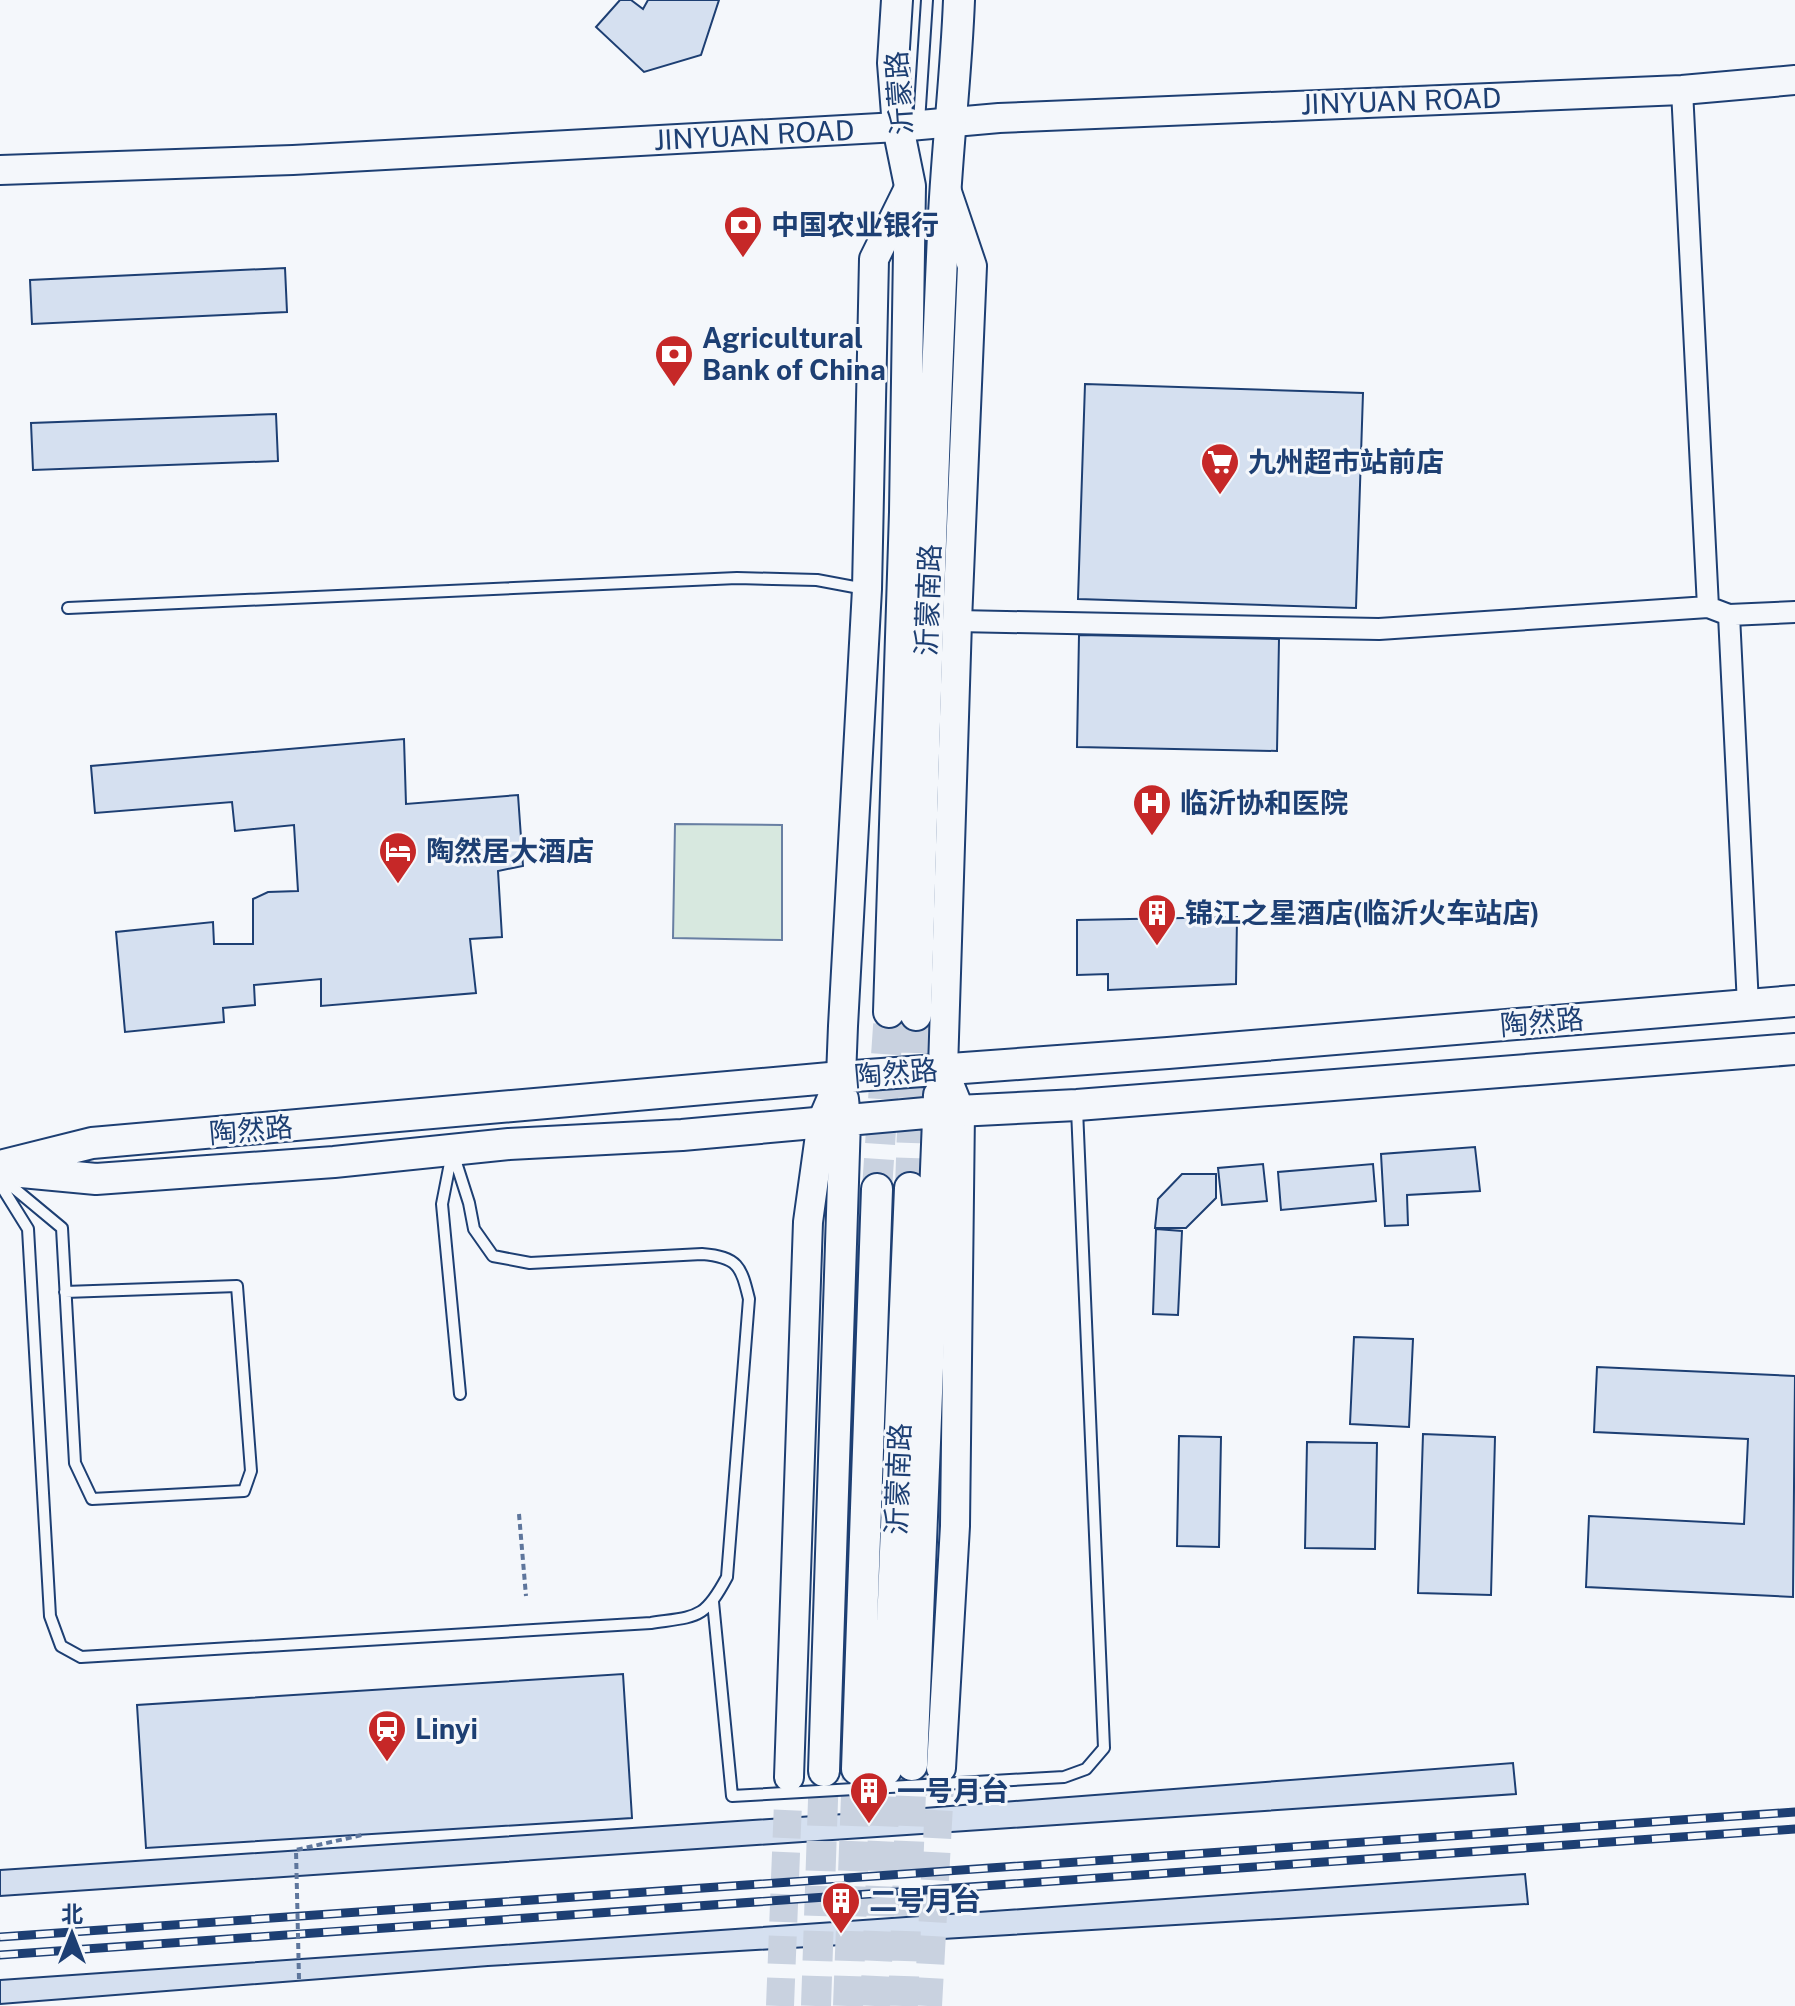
<svg xmlns="http://www.w3.org/2000/svg" width="1795" height="2006" font-family="'Public Sans','Noto Sans SC',sans-serif">
<style>
.green{fill:#d7e8df;stroke:#687fa3;stroke-width:2}
.building{fill:#d5e0f0;stroke:#1d3f73;stroke-width:2}
.lines{fill:none;stroke-linecap:round;stroke-linejoin:round}
.secondary-tunnel{stroke:#c9d2e0;stroke-width:28;stroke-dasharray:28 14;stroke-linecap:butt}
.primary-tunnel{stroke:#c9d2e0;stroke-width:30;stroke-dasharray:30 15;stroke-linecap:butt}
.lane-casing{stroke:#1d3f73;stroke-width:14}
.street-casing{stroke:#1d3f73;stroke-width:24}
.secondary-casing{stroke:#1d3f73;stroke-width:32}
.primary-casing{stroke:#1d3f73;stroke-width:34}
.path{stroke:#5e769c;stroke-width:4;stroke-dasharray:6 4;stroke-linecap:butt}
.lane{stroke:#f4f7fb;stroke-width:10}
.street{stroke:#f4f7fb;stroke-width:20}
.secondary{stroke:#f4f7fb;stroke-width:28}
.primary{stroke:#f4f7fb;stroke-width:30}
.rail-casing{stroke:#1d3f73;stroke-width:9}
.rail{stroke:#f4f7fb;stroke-width:6;stroke-dasharray:18;stroke-linecap:butt}
.path-bridge{stroke:#5e769c;stroke-width:4;stroke-dasharray:6 4;stroke-linecap:butt}
.labels{text-anchor:middle;stroke-width:6;stroke-linejoin:round;paint-order:stroke}
.street-label{font-size:28px;fill:#1d3f73;stroke:#f4f7fb}
.poi-label{font-size:28px;font-weight:bold;fill:#1d3f73;stroke:#f4f7fb;text-anchor:start}
</style>
<rect width="100%" height="100%" fill="#f4f7fb"/>
<!-- green -->
<path class="green" d="M675 824 782 825V940L673 938Z"/>
<!-- building -->
<path class="building" d="M620 0H631L643 9 648 0H719L701 55 644 72 596 27Z
M285 268 287 312 32 324 30 280Z
M1085 384 1363 393 1356 608 1078 599Z
M276 414 278 461 33 470 31 423Z
M1079 635 1279 639 1277 751 1077 747Z
M404 739 406 804 518 795 523 866 498 871 502 937 470 939 476 993 321 1006V979L254 985 255 1005 223 1008 224 1022 125 1032 116 932 213 922 214 944H253V899L268 892 298 891 294 825 235 831 232 802 95 813 91 766Z
M1237 917 1236 984 1108 990V974L1077 975V920Z
M1475 1147 1480 1191 1407 1195 1408 1225 1385 1226 1381 1154Z
M1263 1164 1267 1201 1222 1205 1218 1168Z
M1373 1164 1376 1201 1281 1210 1278 1172Z
M1182 1174H1216V1198L1186 1228H1155L1158 1199Z
M1156 1229 1182 1231 1178 1315 1153 1314Z
M1354 1337 1413 1339 1409 1427 1350 1424Z
M1597 1367 1795 1376 1793 1597 1586 1587 1589 1516 1744 1524 1748 1439 1594 1432Z
M1423 1434 1495 1437 1491 1595 1418 1593Z
M1179 1436 1221 1437 1219 1547 1177 1546Z
M1307 1442 1377 1443 1375 1549 1305 1548Z
M623 1674 632 1818 146 1848 137 1705Z
M1513 1763 1516 1794 0 1896V1870L859 1813Z
M1525 1874 1528 1904 488 1966 0 2004V1980Z"/>
<g class="lines">
<!-- secondary-tunnel -->
<path class="secondary-tunnel" d="M780 2006 789 1777
M928 2006 941 1768"/>
<!-- primary-tunnel -->
<path class="primary-tunnel" d="M910 1188 916 1015
M877 1189 889 1012
M816 2006 824 1771
M848 2006 857 1769
M875 2006 886 1770
M903 2006 912 1765"/>
<!-- lane casing -->
<g class="lane-casing">
<path id="lane" d="M919 122 927 0
M68 608 737 578 817 580 865 589
M452 1153 442 1204 460 1394
M3 1179 62 1228 75 1463 92 1499 244 1491 251 1471 237 1286 65 1292
M0 1184 28 1229 50 1616 61 1646 81 1657 651 1623C697 1616 704 1620 727 1577L749 1299C741 1266 738 1257 702 1254L530 1263 493 1256 474 1229 469 1203 453 1153
M713 1602 732 1796 1064 1777 1086 1769 1104 1748 1077 1109"/>
</g>
<!-- street casing -->
<g class="street-casing">
<path id="street" d="M1682 90 1708 607
M1729 615 1748 1005
M957 621 1379 629 1708 607 1729 615 1795 612"/>
</g>
<!-- secondary casing -->
<g class="secondary-casing">
<path id="secondary" d="M0 170 293 160 898 127 999 118 1682 90 1795 80
M941 1768 955 1526 960 1111 943 1069 957 621 972 266 946 189
M789 1777 808 1222 822 1121 841 1077 843 1026 867 589 874 259 910 186"/>
</g>
<!-- primary casing -->
<g class="primary-casing">
<path id="primary" d="M889 1012 905 512 910 186 898 127 893 63 897 0
M916 1015C924 755 931 495 943 235 946 157 956 79 959 0
M0 1166 92 1143 841 1077 1168 1053 1795 1001
M11 1171 96 1179 334 1162 509 1144 682 1135 937 1112 1077 1105 1795 1049
M912 1765 939 1095
M857 1769 877 1189
M886 1770 910 1188
M824 1771 845 1120 843 1099"/>
</g>
<!-- path -->
<path class="path" d="M519 1514 526 1596"/>
<!-- lane -->
<use href="#lane" class="lane"/>
<!-- street -->
<use href="#street" class="street"/>
<!-- secondary -->
<use href="#secondary" class="secondary"/>
<!-- primary -->
<use href="#primary" class="primary"/>
<!-- rail casing -->
<g class="rail-casing">
<path id="rail" d="M0 1937 1795 1812
M0 1955 1795 1829"/>
</g>
<!-- rail -->
<use href="#rail" class="rail"/>
<!-- path-bridge -->
<path class="path-bridge" d="M299 1979 296 1850 362 1835"/>
</g>
<!-- icons -->
<defs>
<g id="bank-pin" transform="scale(2)"><path d="M0 17L-7.5 6A9.5 9.5 0 1 1 7.5 6Z" fill="#c62828" stroke="#f4f7fb"/><path d="M-6-4H6V4H-6ZM0-2.3a2.3 2.3 0 1 0 0 4.6a2.3 2.3 0 1 0 0-4.6Z" fill="#fff"/></g>
<g id="supermarket-pin" transform="scale(2)"><path d="M0 17L-7.5 6A9.5 9.5 0 1 1 7.5 6Z" fill="#c62828" stroke="#f4f7fb"/><path d="M-6-5.5h2.5l.6 2H6L4.5 2H-2.5L-4.4-4H-6ZM-1.5 3.2a1.3 1.3 0 1 0 .1 0ZM3 3.2a1.3 1.3 0 1 0 .1 0Z" fill="#fff"/></g>
<g id="hospital-pin" transform="scale(2)"><path d="M0 17L-7.5 6A9.5 9.5 0 1 1 7.5 6Z" fill="#c62828" stroke="#f4f7fb"/><path d="M-5-5h3v3.5h4V-5h3V5h-3V1.5h-4V5h-3Z" fill="#fff"/></g>
<g id="hotel-pin" transform="scale(2)"><path d="M0 17L-7.5 6A9.5 9.5 0 1 1 7.5 6Z" fill="#c62828" stroke="#f4f7fb"/><path d="M-6-4.5h1.5V1H6V5H4.5V3h-9V5H-6ZM-4 0a1.8 1.8 0 1 1 3.6 0ZM.5 0V-2.5h3Q6-2.5 6 0Z" fill="#fff"/></g>
<g id="building-pin" transform="scale(2)"><path d="M0 17L-7.5 6A9.5 9.5 0 1 1 7.5 6Z" fill="#c62828" stroke="#f4f7fb"/><path d="M-4-6H4V6H1V3H-1V6H-4ZM-2.5-4.3h1.7v1.8h-1.7ZM.8-4.3h1.7v1.8H.8ZM-2.5-1h1.7V.8h-1.7ZM.8-1h1.7V.8H.8Z" fill="#fff"/></g>
<g id="station-pin" transform="scale(2)"><path d="M0 17L-7.5 6A9.5 9.5 0 1 1 7.5 6Z" fill="#c62828" stroke="#f4f7fb"/><path d="M-3-6H3Q5-6 5-4V2Q5 4 3 4L4.5 6H3L1.5 4h-3L-3 6H-4.5L-3 4Q-5 4-5 2V-4Q-5-6-3-6ZM-3.5-4v3h7v-3ZM-3.5 1v1.5H-2V1ZM2 1v1.5H3.5V1Z" fill="#fff"/></g>
</defs>
<g fill-rule="evenodd">
<use href="#bank-pin" x="743" y="225"/>
<use href="#bank-pin" x="674" y="354"/>
<use href="#supermarket-pin" x="1220" y="462"/>
<use href="#hospital-pin" x="1152" y="803"/>
<use href="#hotel-pin" x="398" y="851"/>
<use href="#building-pin" x="1157" y="913"/>
<use href="#station-pin" x="387" y="1729"/>
<use href="#building-pin" x="869" y="1791"/>
<use href="#building-pin" x="841" y="1901"/>
</g>
<g class="labels">
<!-- street labels -->
<g class="street-label">
<text transform="translate(899 93) rotate(-94)" y="10">沂蒙路</text>
<text transform="translate(1401 101) rotate(-2)" y="10">JINYUAN ROAD</text>
<text transform="translate(754 135) rotate(-3)" y="10">JINYUAN ROAD</text>
<text transform="translate(928 600) rotate(-88)" y="10">沂蒙南路</text>
<text transform="translate(1542 1022) rotate(-5)" y="10">陶然路</text>
<text transform="translate(896 1073) rotate(-5)" y="10">陶然路</text>
<text transform="translate(251 1130) rotate(-5)" y="10">陶然路</text>
<text transform="translate(898 1479) rotate(-88)" y="10">沂蒙南路</text>
</g>
<!-- poi labels -->
<g class="poi-label">
<text x="771" y="235">中国农业银行</text>
<text x="702" y="348">Agricultural<tspan x="702" dy="32">Bank of China</tspan></text>
<text x="1248" y="472">九州超市站前店</text>
<text x="1180" y="813">临沂协和医院</text>
<text x="426" y="861">陶然居大酒店</text>
<text x="1185" y="923">锦江之星酒店(临沂火车站店)</text>
<text x="415" y="1739">Linyi</text>
<text x="897" y="1801">一号月台</text>
<text x="869" y="1911">二号月台</text>
</g>
</g>
<!-- north arrow -->
<g transform="translate(72 1934)" stroke="#f4f7fb" stroke-width="6" paint-order="stroke">
<path d="M0-6L14 30L0 20L-14 30Z" fill="#1d3f73"/>
<text y="-12" font-size="22" font-weight="bold" text-anchor="middle" fill="#1d3f73">北</text>
</g>
</svg>
